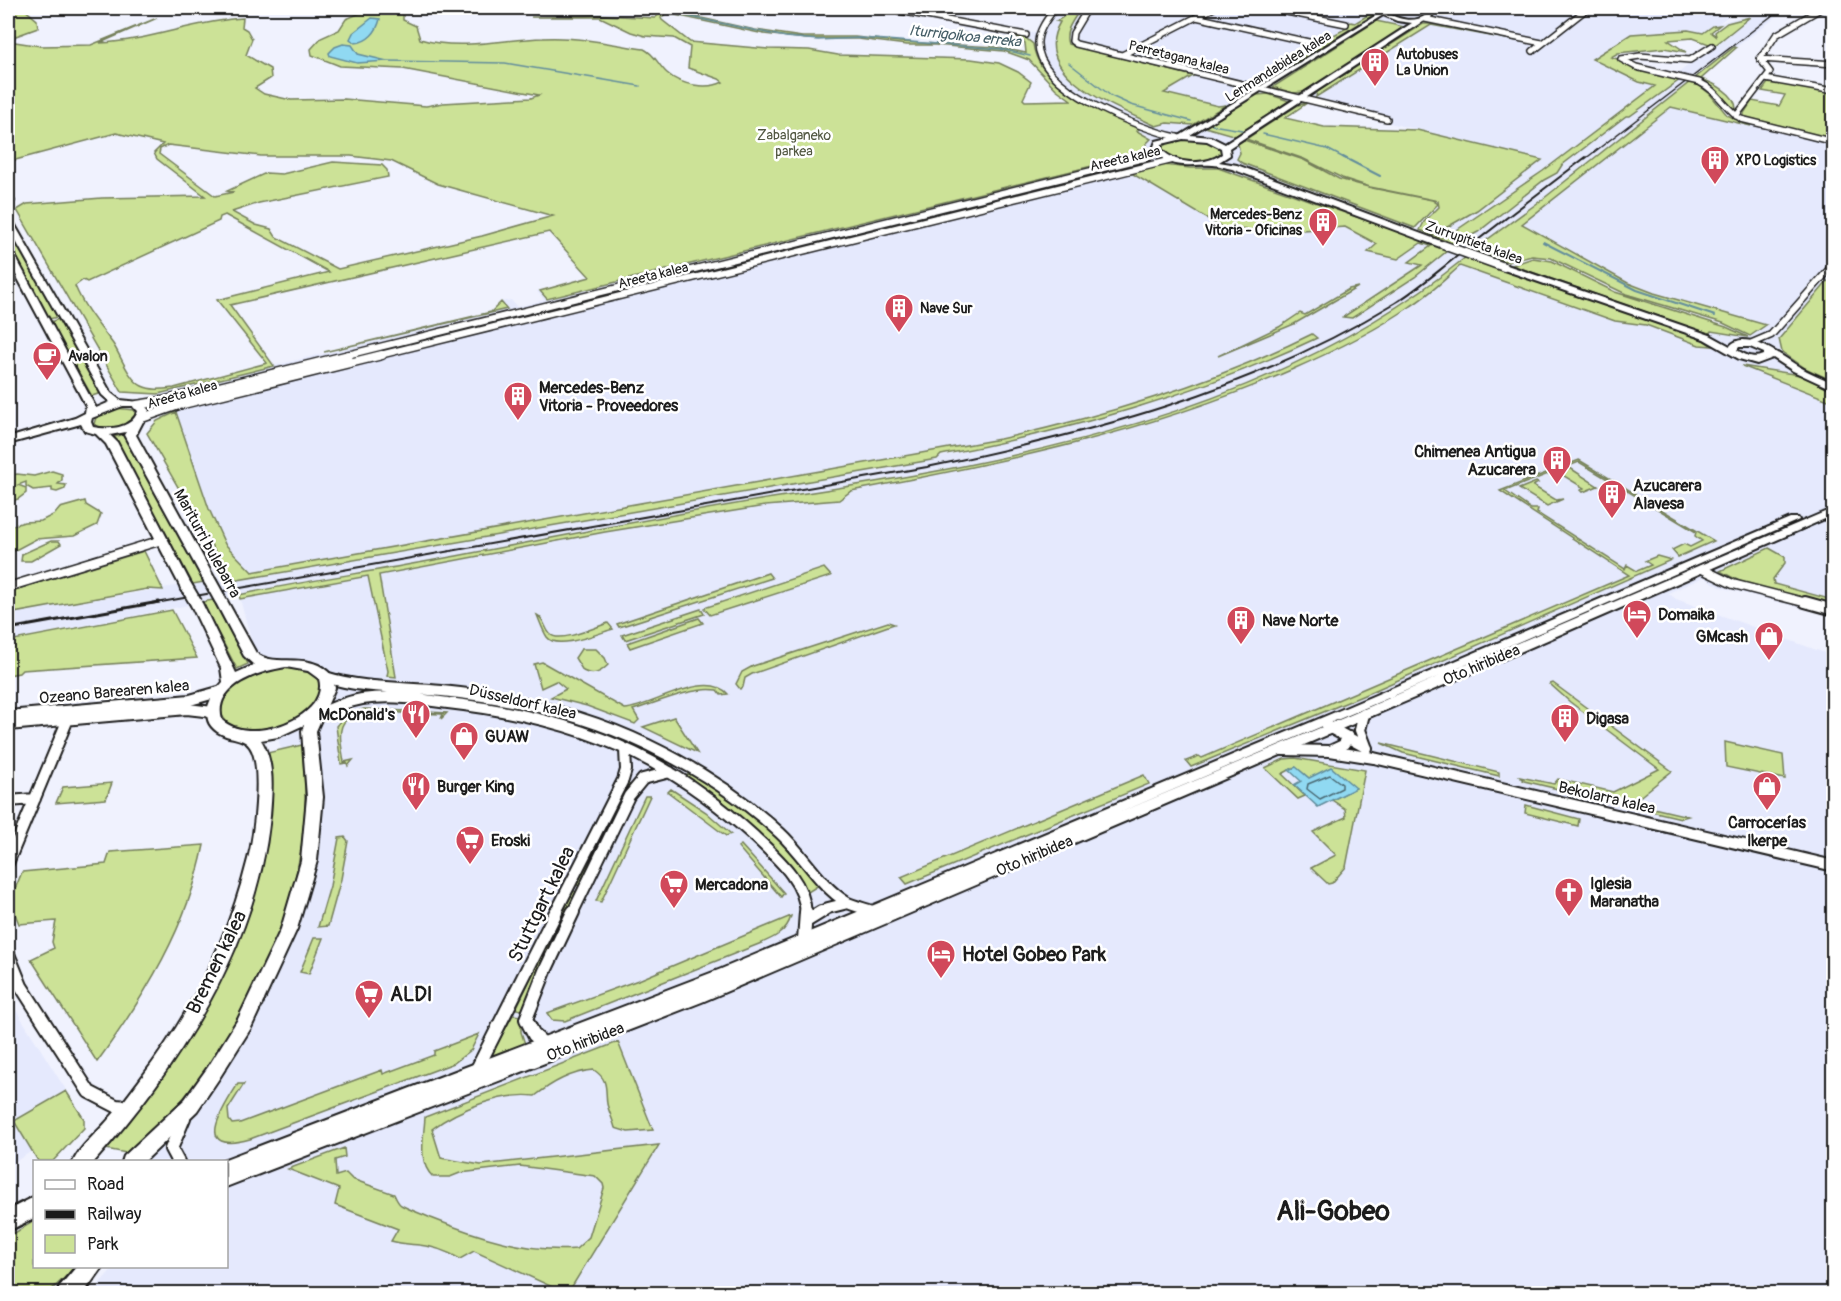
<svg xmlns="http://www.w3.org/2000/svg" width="1841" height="1301" font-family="Pangolin,sans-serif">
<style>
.built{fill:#e5e9fd;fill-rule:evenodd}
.green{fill:#cce297;stroke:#747f5a;stroke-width:1.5;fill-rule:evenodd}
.water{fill:#90d9f2;stroke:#628d9c;stroke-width:1.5}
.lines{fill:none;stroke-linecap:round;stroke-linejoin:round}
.shore{stroke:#4a6872;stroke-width:1.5}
.stream-far1{stroke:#628d9c;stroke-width:1.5}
.stream{stroke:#628d9c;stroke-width:2}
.minor-far4-casing{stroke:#1c1c1c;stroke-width:8}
.minor-far3-casing{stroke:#1c1c1c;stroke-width:9}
.minor-far2-casing{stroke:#1c1c1c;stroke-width:11}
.minor-far1-casing{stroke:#1c1c1c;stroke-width:14}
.minor-casing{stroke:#1c1c1c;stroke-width:16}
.tertiary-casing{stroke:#1c1c1c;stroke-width:4}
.secondary-casing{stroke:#1c1c1c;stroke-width:4}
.primary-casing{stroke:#1c1c1c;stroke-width:5}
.minor-far4{stroke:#fff;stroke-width:5}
.minor-far3{stroke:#fff;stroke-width:6}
.minor-far2{stroke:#fff;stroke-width:8}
.minor-far1{stroke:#fff;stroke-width:10}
.minor{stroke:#fff;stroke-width:12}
.tertiary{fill:#fff;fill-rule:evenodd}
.secondary{fill:#fff;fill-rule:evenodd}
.primary{fill:#fff;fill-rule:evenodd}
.rail-far2{stroke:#1c1c1c;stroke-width:1.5}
.rail-far1{stroke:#1c1c1c;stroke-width:2}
.rail{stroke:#1c1c1c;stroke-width:3}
.minor-bridge-casing{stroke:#1c1c1c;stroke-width:8;stroke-linecap:butt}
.tertiary-bridge-casing{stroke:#1c1c1c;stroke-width:11;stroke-linecap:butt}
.secondary-bridge-casing{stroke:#1c1c1c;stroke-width:15;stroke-linecap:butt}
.minor-bridge{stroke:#fff;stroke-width:5}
.tertiary-bridge{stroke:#fff;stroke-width:8}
.secondary-bridge{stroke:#fff;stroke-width:11}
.labels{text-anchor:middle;stroke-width:5;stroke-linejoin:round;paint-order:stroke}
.far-poi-label{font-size:14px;font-weight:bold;fill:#1c1c1c;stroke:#fff;text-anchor:start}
.far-street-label{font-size:14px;fill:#1c1c1c;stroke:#fff}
.far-park-label{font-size:14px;fill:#515741;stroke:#fff}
.far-water-label{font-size:15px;font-style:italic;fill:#455e67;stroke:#fff}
.poi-label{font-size:16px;font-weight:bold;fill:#1c1c1c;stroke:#fff;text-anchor:start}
.street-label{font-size:16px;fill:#1c1c1c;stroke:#fff}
.near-street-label{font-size:20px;fill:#1c1c1c;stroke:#fff}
.near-poi-label{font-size:20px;font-weight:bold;fill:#1c1c1c;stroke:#fff;text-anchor:start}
.near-district-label{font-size:27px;font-weight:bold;fill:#1c1c1c;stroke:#fff}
</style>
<rect width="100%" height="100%" fill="#f0f2fe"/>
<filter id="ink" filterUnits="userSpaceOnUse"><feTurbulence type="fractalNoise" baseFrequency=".0167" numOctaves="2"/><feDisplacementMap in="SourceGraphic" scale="12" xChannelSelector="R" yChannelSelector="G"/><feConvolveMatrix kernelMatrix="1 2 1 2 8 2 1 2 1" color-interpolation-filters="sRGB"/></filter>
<g filter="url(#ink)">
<!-- built -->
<path class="built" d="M1051 8H1739L1719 23 1750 14 1759 8H1788L1687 84 1646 118 1429 287 1359 332 1312 357 1213 398 1116 429 965 465 259 591 8 641V614L229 577 147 433 164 415 158 394 506 309 501 302 511 300 517 307 544 300 537 291H540L548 299 1145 147 1151 139 1149 136 1081 100 1051 78 1043 68 1023 36 1037 31ZM1748 17 1676 75 1681 79 1630 116H1626L1562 165 1557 173 1544 180 1478 232 1457 243 1392 293 1352 318 1344 317 1423 265 1410 262 1432 247 1421 243 1415 246 1369 252 1377 245 1345 227 1274 232 1223 228 1134 174 1171 166 1190 168H1218L1441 247 1449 242 1242 163 1238 159 1240 153 1238 144 1298 105 1307 103 1542 160 1477 210 1434 235 1445 238 1543 171 1656 86 1639 82 1593 59 1631 34 1688 30 1703 33 1713 26ZM1312 334 1316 338 1243 371 1192 390 1084 423 997 444 878 471 873 470 232 581 230 578 893 460 1040 430 1167 394 1244 366Z
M1671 107 1751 126 1756 122 1833 141V275L1779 339 1793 359 1806 368 1833 381V616L1720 587 1704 577 1668 593 1676 599 1833 656V1293L99 1294V1284L114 1267 226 1266V1162L138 1161 293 793 240 599 605 532 765 506 839 500 851 491 982 466 1072 444 1189 410 1308 362 1373 330 1412 306 1460 266 1501 269 1509 264 1709 333 1711 331 1748 337 1766 325 1654 293 1628 283 1522 224Z
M8 997 84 1119 8 1166Z"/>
<!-- green -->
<path class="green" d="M8 8H23L37 20 38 28 16 36 12 40 15 42 41 46 91 45 157 18 100 43C149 41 194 21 243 18L242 27 247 30 252 39 246 55 270 69 271 78 255 88 264 94 291 100 344 99 426 106 443 103 531 98 539 95 403 69 340 66 312 55 311 49 321 38 339 30 346 19 372 8H403V20L416 26 420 39C459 51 504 39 543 38 577 36 611 44 644 49 655 54 658 65 667 73 680 85 707 90 723 82L719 79 688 68 690 47 674 38 645 36 631 32 600 17H531L603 15 655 18 662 11 645 8H673L670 11 755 30 802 37H855L900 42 996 47 1026 53 1025 43 1013 35 1023 36 1033 44C1038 88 1105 112 1139 129L1137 131 1151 139 1146 144 1144 152 1141 154 547 299 540 291 590 277 549 232 230 305 274 366 158 394 122 392 17 210 27 204 102 198 205 196 157 159 154 153 163 144 116 133 8 162ZM666 13 764 34 806 39H858L907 45H935L1004 51 1029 60 1056 89 1071 100 1025 101 1023 99 1031 82 1018 72 999 63 971 59 838 55 809 50 768 49 690 42 662 20 661 18ZM168 145 261 156H351L391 161 438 184 553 216 482 236 338 269 276 237 271 229 256 225 232 212 259 203 388 177 387 170 382 165 333 162 282 174 266 173 227 191 234 192 215 196 159 154 160 149ZM225 215 329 272 217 300 267 363 174 388C164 389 152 391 142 386 129 380 121 356 113 344 99 325 84 308 75 286L83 280 87 282 219 221 220 217Z
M1069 8H1081C1075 18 1063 31 1068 44L1193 76 1164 93 1218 106 1226 105 1193 125 1167 123 1156 126C1119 108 1028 76 1060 22L1056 21 1062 18Z
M1373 12 1375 14 1266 81 1257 83 1316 47 1313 46 1347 28 1344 26 1351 22 1355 23Z
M1750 17 1714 46 1693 38 1668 40 1686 52 1664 48 1618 53 1611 57 1681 79 1630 116H1626L1562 165 1557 173 1544 180 1478 232 1457 243 1415 277 1352 318 1343 317 1422 265 1409 262 1431 246 1421 243 1398 259 1368 252 1377 244 1345 227 1274 232 1223 228 1133 174H1126L1163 165 1190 168H1218L1441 247 1448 242 1420 230 1424 222 1439 207 1438 201 1370 187 1342 178 1304 159 1246 139 1298 105 1307 103 1285 118 1324 127 1417 130 1542 160 1477 210 1435 234 1445 238 1543 171 1655 86 1639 82 1592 59 1631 34 1688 30 1703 33 1713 26 1720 25 1711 32 1716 36 1715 32 1727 23Z
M1376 21 1405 27 1304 92 1293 93 1273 87Z
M1423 24H1436L1528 43 1431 25 1316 97 1317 92Z
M1734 47 1736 48 1701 79C1714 83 1736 94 1736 109L1730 108C1723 95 1712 80 1696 83L1710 94 1727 115 1751 126 1671 107 1522 224 1628 283 1654 293 1766 325 1750 336 1723 323 1626 294 1551 258 1532 256 1508 262 1473 250 1543 199Z
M1770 80 1833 87V141L1744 117V113L1752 101 1779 106 1785 95 1762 91Z
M1268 94 1289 101 1236 136 1205 127 1257 95Z
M1185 138 1205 140 1219 146 1222 153C1206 168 1176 163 1161 150L1165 143Z
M1244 140 1304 160 1339 179 1372 188 1432 200 1438 204 1415 228 1242 163 1237 159 1240 153 1238 144Z
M1146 160 1150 162 609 296 606 293Z
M8 228 58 317 49 319 8 244Z
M1466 257 1697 336 1712 346 1699 345 1646 325 1615 321 1460 266C1444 280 1429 295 1411 306 1374 332 1332 352 1291 370 1151 432 1001 463 851 491L839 500 765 506 605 532 379 575 396 677 387 676 388 671 368 576 240 599 239 595C301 581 366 573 429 561 546 540 662 515 779 497 1020 461 1272 414 1466 257Z
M1533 258 1552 261 1615 292 1726 327 1748 337 1711 331 1709 334 1512 265Z
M1833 275V381L1805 368 1782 352 1779 339Z
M1358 287 1294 324 1218 356 1279 327 1300 313 1305 315 1349 289Z
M601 295 603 298 182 402 180 398Z
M501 302 507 309 324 352 491 312Z
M59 319 101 393 92 396 50 322Z
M1312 334 1317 338C1197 395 1071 430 941 455L937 459 232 581 147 433 157 421 176 412 209 509 225 544 252 572 1000 439C1108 415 1213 383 1312 334Z
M1742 366 1800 375 1833 390V402Z
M115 408 134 410 136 416C126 427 108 433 94 424L96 417Z
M125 434 204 582 193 584 114 437Z
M1579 460 1714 541 1678 557 1672 550 1684 544 1690 547 1702 541 1695 536 1696 532 1579 462 1505 491 1531 509H1538L1537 513 1625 569 1627 565 1637 571 1651 565 1645 561 1657 556 1671 560 1362 696 1191 767 1186 761 1199 756 1202 758 1629 575 1500 491Z
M1570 468 1598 486 1583 492 1581 490 1584 488 1561 474 1554 475Z
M52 471 62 474V480L58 484 66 485 65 489 57 492 52 491V488L33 490 26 486V482L18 485 26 488V493L18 499 8 502V476L17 474 34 476Z
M1536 482 1538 483 1533 486 1556 500 1563 499 1547 506 1519 489Z
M85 501 86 505 101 514 97 525 74 536 36 539 8 554V527L24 522 41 521 55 514 60 508Z
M51 541H59L61 544 31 561H21L22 554Z
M1769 548 1785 557V563L1773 579 1774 584 1833 600V606L1743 583 1720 571Z
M144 551 163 590 147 589 8 614V592Z
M824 568 831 576 710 615 704 608Z
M768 573 772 578 619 627 617 624Z
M213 600 248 664 237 669 202 602Z
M701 609 704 614 625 640 622 635Z
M172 610 197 658 22 670 19 673 8 675V641Z
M537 615C545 619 544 628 550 634 559 644 596 627 608 623L613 629C599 633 557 651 547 637 543 631 540 622 537 615Z
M699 618 703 623 630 648 627 643Z
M888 622 894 624 752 674 745 678 743 687 740 689 736 684 742 672 753 666Z
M581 649H596L605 658 608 665C600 673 593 676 583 671L575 658Z
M542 662 625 709C652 707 706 669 728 694L721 695 717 690C694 686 656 703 633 710L639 720 635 724 587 706 551 697 566 689 556 681 541 688 534 664Z
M276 668C302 667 335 675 313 706 304 718 291 723 278 726 272 728 266 730 260 731 233 734 205 714 231 689 243 677 260 672 276 668Z
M1553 683 1672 771 1632 803 1688 816 1681 818 1524 781 1520 777 1554 784 1558 779 1613 792 1659 769 1570 702 1550 684Z
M363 689 415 691 524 705 611 731 605 737 539 716 358 697Z
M364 709 447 713 441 719 443 714 366 712C333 717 340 736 344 762L353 760 348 766 347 763 341 764 336 726 345 716Z
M674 717 697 753 643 727Z
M1725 742 1783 755 1785 779 1726 767Z
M1381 743 1499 772V776L1403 753Z
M302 745C303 761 305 778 305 795 306 895 257 996 201 1076 180 1105 155 1129 131 1154L101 1148 142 1097 243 921 267 753Z
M1295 758 1365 770 1346 867 1332 883 1328 884 1311 868 1336 855 1313 832 1346 817 1345 809 1332 800 1355 788 1309 778 1295 767 1282 774 1305 796 1298 799 1265 768 1284 759Z
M692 771 753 815 777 837 819 885 808 892C776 846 732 808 685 777Z
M1144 775 1149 784 907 884 901 877Z
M112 783 106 799 56 803 63 787Z
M626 784 631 785 581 886 576 885Z
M671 789 706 812 731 834 726 836 668 792Z
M645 796H650L601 902 596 901Z
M1526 805 1579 819 1578 826 1525 813Z
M345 837 348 841 341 879 328 926 318 927 330 886 339 838Z
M204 845C188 926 145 996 97 1062L31 959 54 948 52 942 56 921 19 924 10 901 22 872 106 864 110 852Z
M741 845 784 893 781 897 738 847Z
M573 891 578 892 522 1010 516 1009Z
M791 916C787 932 774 938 759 944L565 1021 552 1020 547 1013 641 979Z
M314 938H323L309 974 300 972Z
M513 1015 521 1016V1032L526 1047 488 1061Z
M479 1034 471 1050 454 1063 250 1139C190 1156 224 1106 238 1084H244L228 1109 229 1120 232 1124 240 1123 382 1070 383 1074 434 1055V1051Z
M618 1042 653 1130 628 1132 615 1128C613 1120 609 1112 607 1104 605 1089 609 1080 594 1070 571 1072 553 1082 535 1096 503 1092 458 1109 432 1129L441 1158 481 1165 659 1145 568 1293H557L559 1290 474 1251 460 1259C448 1252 433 1246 419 1245 409 1244 401 1244 391 1241L398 1229 335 1205 339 1189 288 1169 344 1148 345 1157 335 1160 336 1176 346 1173 352 1179 394 1194C396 1198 397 1202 401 1205 410 1210 422 1214 431 1218 476 1236 527 1253 576 1249L589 1237 604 1188 603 1184 595 1176 520 1166 460 1173 450 1177H433C417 1162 424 1137 425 1117Z
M66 1091 84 1119V1128L53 1161H38L14 1121Z
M34 1221V1266L76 1267 48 1293H8V1237Z"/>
<!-- water -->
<path class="water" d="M372 18 380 19C377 32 368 42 355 43L350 39 353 33Z
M343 44 352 45 358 54 387 61 357 63 330 56 329 53 335 47Z
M1296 767 1309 778 1331 767 1356 788 1318 807 1294 785 1301 781 1289 770Z"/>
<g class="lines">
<!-- shore -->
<path class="shore" d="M1330 775 1342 784V788L1320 799 1307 789 1308 784Z"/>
<!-- stream-far1 -->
<path class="stream-far1" d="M649 8 786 37 818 40 860 38 1001 49 1030 56
M387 61 505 63 640 86
M1069 63 1111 96 1131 105 1191 121
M1212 125 1242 130
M1263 134 1327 149 1346 159"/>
<!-- stream -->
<path class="stream" d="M1343 157 1380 176
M1543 242 1637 290 1715 316"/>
<!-- minor-far4 casing -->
<g class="minor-far4-casing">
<path id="minor-far4" d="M884 8 1026 35
M1055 8C1048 18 1039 29 1038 41 1035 89 1140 129 1177 137
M1088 8 1073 33 1072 41 1076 44 1387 119
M1267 8 1346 24
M1369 8 1384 11
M1196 17 1313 43
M1425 19 1542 43
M1533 51 1588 8
M1122 55 1214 8
M1760 59 1776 35 1822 8
M1760 59 1834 64
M1673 76 1636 67 1621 59 1640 56 1690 60 1712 46
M1765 79 1834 91
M1699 82C1717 90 1725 108 1741 119L1834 142
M1736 116 1770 72 1760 59
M1143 159 1159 152"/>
</g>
<!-- minor-far3 casing -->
<g class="minor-far3-casing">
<path id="minor-far3" d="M1750 344 1771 335 1834 264
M343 356 1148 157
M376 356 1172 160"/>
</g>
<!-- minor-far2 casing -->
<g class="minor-far2-casing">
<path id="minor-far2" d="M137 405 162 401 349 355
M142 418 179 405 382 355
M1702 569 1733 584 1811 604
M8 587 162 540"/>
</g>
<!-- minor-far1 casing -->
<g class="minor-far1-casing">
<path id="minor-far1" d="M1805 602 1834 610
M325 677C363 689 403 687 442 691 513 698 584 714 648 745 696 768 741 797 780 833 803 854 819 885 846 902 854 906 864 908 872 911
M1364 714 1360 730 1366 746
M8 716 190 700 222 691
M315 716C330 709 345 702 362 699 390 695 420 699 448 703 518 711 590 728 652 762 690 783 723 808 755 837 777 858 805 881 806 914
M8 725 187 709 213 712
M1327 726 1367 748
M1283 750 1330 751 1374 758 1834 866
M1330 751 1343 745 1349 737
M8 801 35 799
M8 863 68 719
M555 914 623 780 626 770 625 750
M572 914 629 796 643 779 670 772
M818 914 828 908 848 903"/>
</g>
<!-- minor casing -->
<g class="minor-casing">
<path id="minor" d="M808 920 821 912
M804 940 806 912
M8 954 21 986 89 1092 116 1106 128 1107
M545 1045 534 1035 526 1019 545 971 573 912
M476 1071 556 912
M178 1162 171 1149 184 1118"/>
</g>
<!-- tertiary casing -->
<g class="tertiary-casing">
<path id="tertiary" d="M1388 8H1394L1388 13C1399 20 1415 23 1426 15L1409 8H1416L1428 12 1435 8H1441L1432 15 1431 18 1422 22 1229 148 1230 155 1219 162 1237 165 1446 243V247H1440L1232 169C1226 168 1219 165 1213 165 1188 163 1173 172 1153 149L1156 141 1181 135ZM1383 15 1397 21 1412 23 1225 144 1211 137 1190 135ZM1183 139 1207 141 1221 148 1222 154C1204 166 1176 165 1161 149L1162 144Z
M1501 265H1507L1710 335 1730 346C1745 327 1784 358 1798 366 1810 373 1822 378 1834 383V390L1793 371 1773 358 1757 364 1739 359 1704 339 1501 269ZM1739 347H1750L1764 353V355C1754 359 1747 356 1737 350Z
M1834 508V515L1433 690 702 1002 226 1187V1162L220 1161 721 969 1340 710 1790 518H1798L1799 520 1348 716 1114 815Z"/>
</g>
<!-- secondary casing -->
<g class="secondary-casing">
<path id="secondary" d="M8 195 14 201 8 207Z
M8 217 12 220 111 393 120 400 140 402 149 410 136 435 216 581 215 584H205L204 581 124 435 126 432 110 435 117 442 192 586 191 589H181L180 586 106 444 96 434 85 431 81 424 8 444V438L75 418 85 413 86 406 8 260V249L13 252 96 408 110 402 102 395 8 227ZM123 406H133L138 411C132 429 109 430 93 427L91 422 92 418Z
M220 595 226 599 256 653C275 669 311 649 332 676L335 688 316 731 323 797 317 861 297 929 251 1028 220 1077 197 1111 144 1162H122L124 1156 185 1099 208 1067 238 1019 281 929 301 861 307 797 302 731 304 725 278 737 261 740C275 762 272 791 270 816 257 947 180 1065 94 1162H73C80 1146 97 1133 108 1120 119 1108 129 1094 139 1081 190 1015 228 940 248 859 254 837 263 765 250 747 245 739 235 739 226 736 196 725 207 699 223 682L221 668 190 603 196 599 202 603 236 673 254 665 244 656 214 599ZM286 667 308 671 319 679C330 718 249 746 222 720 212 685 261 671 286 667Z"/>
</g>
<!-- primary casing -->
<g class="primary-casing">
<path id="primary" d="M34 1197V1218L8 1231V1210Z
M77 1266H103L83 1294H57L60 1286Z"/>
</g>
<!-- minor-far4 -->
<use href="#minor-far4" class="minor-far4"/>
<!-- minor-far3 -->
<use href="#minor-far3" class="minor-far3"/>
<!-- minor-far2 -->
<use href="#minor-far2" class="minor-far2"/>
<!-- minor-far1 -->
<use href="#minor-far1" class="minor-far1"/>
<!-- minor -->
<use href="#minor" class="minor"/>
<!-- tertiary -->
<use href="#tertiary" class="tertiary"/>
<!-- secondary -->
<use href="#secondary" class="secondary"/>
<!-- primary -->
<use href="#primary" class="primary"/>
<!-- rail-far2 -->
<path class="rail-far2" d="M1585 159 1782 8"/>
<!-- rail-far1 -->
<path class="rail-far1" d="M150 604 927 467C1091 433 1251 391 1395 303 1418 289 1439 270 1460 254 1502 221 1544 189 1586 157"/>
<!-- rail -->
<path class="rail" d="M8 629 159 602"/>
<!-- minor-bridge casing -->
<g class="minor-bridge-casing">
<path id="minor-bridge" d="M1673 76 1699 82"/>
</g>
<!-- tertiary-bridge casing -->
<g class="tertiary-bridge-casing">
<path id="tertiary-bridge" d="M1443 245 1504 267"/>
</g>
<!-- secondary-bridge casing -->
<g class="secondary-bridge-casing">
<path id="secondary-bridge" d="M210 581 220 599
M186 586 196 603"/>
</g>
<!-- minor-bridge -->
<use href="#minor-bridge" class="minor-bridge"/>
<!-- tertiary-bridge -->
<use href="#tertiary-bridge" class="tertiary-bridge"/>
<!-- secondary-bridge -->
<use href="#secondary-bridge" class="secondary-bridge"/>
</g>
</g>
<!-- icons -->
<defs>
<g id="building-pin" transform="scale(1.5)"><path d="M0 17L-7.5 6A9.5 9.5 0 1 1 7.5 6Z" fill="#d1495b" stroke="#fff"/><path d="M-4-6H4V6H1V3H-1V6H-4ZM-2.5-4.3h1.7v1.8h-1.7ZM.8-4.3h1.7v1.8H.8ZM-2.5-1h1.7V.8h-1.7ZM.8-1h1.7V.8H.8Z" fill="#fff"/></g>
<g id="cafe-pin" transform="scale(1.5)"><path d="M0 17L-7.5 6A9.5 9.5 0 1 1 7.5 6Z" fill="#d1495b" stroke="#fff"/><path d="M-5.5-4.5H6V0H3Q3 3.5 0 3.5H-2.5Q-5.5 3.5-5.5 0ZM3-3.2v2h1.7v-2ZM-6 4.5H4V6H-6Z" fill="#fff"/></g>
<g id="hotel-pin" transform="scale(1.5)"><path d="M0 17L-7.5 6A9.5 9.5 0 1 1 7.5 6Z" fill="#d1495b" stroke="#fff"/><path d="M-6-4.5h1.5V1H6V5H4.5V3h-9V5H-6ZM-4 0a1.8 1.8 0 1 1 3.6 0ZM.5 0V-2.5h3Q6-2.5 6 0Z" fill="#fff"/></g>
<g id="shop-pin" transform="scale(1.5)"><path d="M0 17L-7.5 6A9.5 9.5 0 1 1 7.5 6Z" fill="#d1495b" stroke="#fff"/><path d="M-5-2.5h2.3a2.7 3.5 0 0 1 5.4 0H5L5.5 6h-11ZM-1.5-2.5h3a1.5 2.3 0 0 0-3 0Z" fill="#fff"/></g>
<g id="restaurant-pin" transform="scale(1.5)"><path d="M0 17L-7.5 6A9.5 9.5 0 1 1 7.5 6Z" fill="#d1495b" stroke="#fff"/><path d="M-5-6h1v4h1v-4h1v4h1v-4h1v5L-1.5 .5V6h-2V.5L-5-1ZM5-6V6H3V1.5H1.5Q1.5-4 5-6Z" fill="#fff"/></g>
<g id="supermarket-pin" transform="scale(1.5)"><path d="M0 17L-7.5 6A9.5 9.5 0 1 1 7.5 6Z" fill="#d1495b" stroke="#fff"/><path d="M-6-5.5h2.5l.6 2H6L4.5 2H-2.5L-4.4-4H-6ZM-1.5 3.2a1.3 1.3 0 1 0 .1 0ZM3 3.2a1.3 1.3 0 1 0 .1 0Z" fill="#fff"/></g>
<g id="church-pin" transform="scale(1.5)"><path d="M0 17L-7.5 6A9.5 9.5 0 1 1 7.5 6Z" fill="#d1495b" stroke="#fff"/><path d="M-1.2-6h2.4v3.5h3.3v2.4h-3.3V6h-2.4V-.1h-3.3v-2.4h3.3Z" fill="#fff"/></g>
</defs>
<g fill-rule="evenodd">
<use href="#building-pin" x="1375" y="62"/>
<use href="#building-pin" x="1715" y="160"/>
<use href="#building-pin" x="1323" y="222"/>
<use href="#building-pin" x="899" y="308"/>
<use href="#cafe-pin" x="47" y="356"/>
<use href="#building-pin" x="518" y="396"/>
<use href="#building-pin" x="1557" y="460"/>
<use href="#building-pin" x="1612" y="494"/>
<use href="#hotel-pin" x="1637" y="614"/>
<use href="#building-pin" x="1241" y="620"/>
<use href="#shop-pin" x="1769" y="636"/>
<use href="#restaurant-pin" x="416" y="714"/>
<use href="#building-pin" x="1565" y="718"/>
<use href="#shop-pin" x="464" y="736"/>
<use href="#restaurant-pin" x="416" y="786"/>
<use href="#shop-pin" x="1767" y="786"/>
<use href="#supermarket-pin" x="470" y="840"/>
<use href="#supermarket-pin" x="674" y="884"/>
<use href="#church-pin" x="1569" y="892"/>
<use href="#hotel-pin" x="941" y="954"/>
<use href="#supermarket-pin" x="369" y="994"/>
</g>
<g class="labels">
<!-- far-poi labels -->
<g class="far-poi-label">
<text x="1396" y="59">Autobuses<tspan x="1396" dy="16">La Union</tspan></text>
<text x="1736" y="165">XPO Logistics</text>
<text x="1302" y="219" text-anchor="end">Mercedes-Benz<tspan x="1302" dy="16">Vitoria - Oficinas</tspan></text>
<text x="920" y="313">Nave Sur</text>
<text x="68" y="361">Avalon</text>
</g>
<!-- far-street labels -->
<g class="far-street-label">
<text transform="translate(1179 57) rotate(14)" y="5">Perretagana kalea</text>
<text transform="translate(1278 66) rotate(-32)" y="5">Lermandabidea kalea</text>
<text transform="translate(1125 158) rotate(-13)" y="5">Areeta kalea</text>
<text transform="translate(1474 242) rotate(20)" y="5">Zurrupitieta kalea</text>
<text transform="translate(653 275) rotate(-14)" y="5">Areeta kalea</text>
<text transform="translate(182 394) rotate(-16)" y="5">Areeta kalea</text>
</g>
<!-- far-park labels -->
<g class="far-park-label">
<text x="794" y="140">Zabalganeko<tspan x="794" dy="16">parkea</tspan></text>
</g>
<!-- far-water labels -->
<g class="far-water-label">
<text transform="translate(965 36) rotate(6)" y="5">Iturrigoikoa erreka</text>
</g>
<!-- poi labels -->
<g class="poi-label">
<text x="539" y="393">Mercedes-Benz<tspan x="539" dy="18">Vitoria - Proveedores</tspan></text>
<text x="1536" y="457" text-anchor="end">Chimenea Antigua<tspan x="1536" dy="18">Azucarera</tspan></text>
<text x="1633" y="491">Azucarera<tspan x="1633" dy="18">Alavesa</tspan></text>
<text x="1658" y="620">Domaika</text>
<text x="1262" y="626">Nave Norte</text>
<text x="1748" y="642" text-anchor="end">GMcash</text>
<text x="395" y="720" text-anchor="end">McDonald's</text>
<text x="1586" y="724">Digasa</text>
<text x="485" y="742">GUAW</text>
<text x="437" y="792">Burger King</text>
<text x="1767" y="828" text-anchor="middle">Carrocerías<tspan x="1767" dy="18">Ikerpe</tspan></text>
<text x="491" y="846">Eroski</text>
<text x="1590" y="889">Iglesia<tspan x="1590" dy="18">Maranatha</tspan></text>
<text x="695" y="890">Mercadona</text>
</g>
<!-- street labels -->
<g class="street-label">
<text transform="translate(208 543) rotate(61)" y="6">Mariturri bulebarra</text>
<text transform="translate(1481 664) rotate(-23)" y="6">Oto hiribidea</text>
<text transform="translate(114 691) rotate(-5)" y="6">Ozeano Barearen kalea</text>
<text transform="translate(523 701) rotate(13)" y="6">Düsseldorf kalea</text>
<text transform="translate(1607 797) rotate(13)" y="6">Bekolarra kalea</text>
<text transform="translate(1034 855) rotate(-23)" y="6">Oto hiribidea</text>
<text transform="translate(585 1041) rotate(-21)" y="6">Oto hiribidea</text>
</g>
<!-- near-street labels -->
<g class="near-street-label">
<text transform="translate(541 904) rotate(-64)" y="7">Stuttgart kalea</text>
<text transform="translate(216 962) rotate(-64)" y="7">Bremen kalea</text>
</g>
<!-- near-poi labels -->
<g class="near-poi-label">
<text x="962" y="961">Hotel Gobeo Park</text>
<text x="390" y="1001">ALDI</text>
</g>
<!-- near-district labels -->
<g class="near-district-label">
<text x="1333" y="1220">Ali-Gobeo</text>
</g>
</g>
<!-- margin -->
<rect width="1841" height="1301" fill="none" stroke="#fff" stroke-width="30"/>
<rect x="15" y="15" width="1811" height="1271" fill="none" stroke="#1c1c1c" stroke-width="2" filter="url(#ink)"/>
<!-- legend -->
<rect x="33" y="1160" width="195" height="108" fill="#ffffff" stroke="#a4a4a4" stroke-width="1.5"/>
<rect x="45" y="1180" width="30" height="9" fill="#ffffff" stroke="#a4a4a4" stroke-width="1.5"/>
<text x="87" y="1190" font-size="18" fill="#1c1c1c">Road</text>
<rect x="45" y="1210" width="30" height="9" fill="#1c1c1c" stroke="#a4a4a4" stroke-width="1.5"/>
<text x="87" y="1220" font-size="18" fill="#1c1c1c">Railway</text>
<rect x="45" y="1235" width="30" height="18" fill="#cce297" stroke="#a4a4a4" stroke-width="1.5"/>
<text x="87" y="1250" font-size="18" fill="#1c1c1c">Park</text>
</svg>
